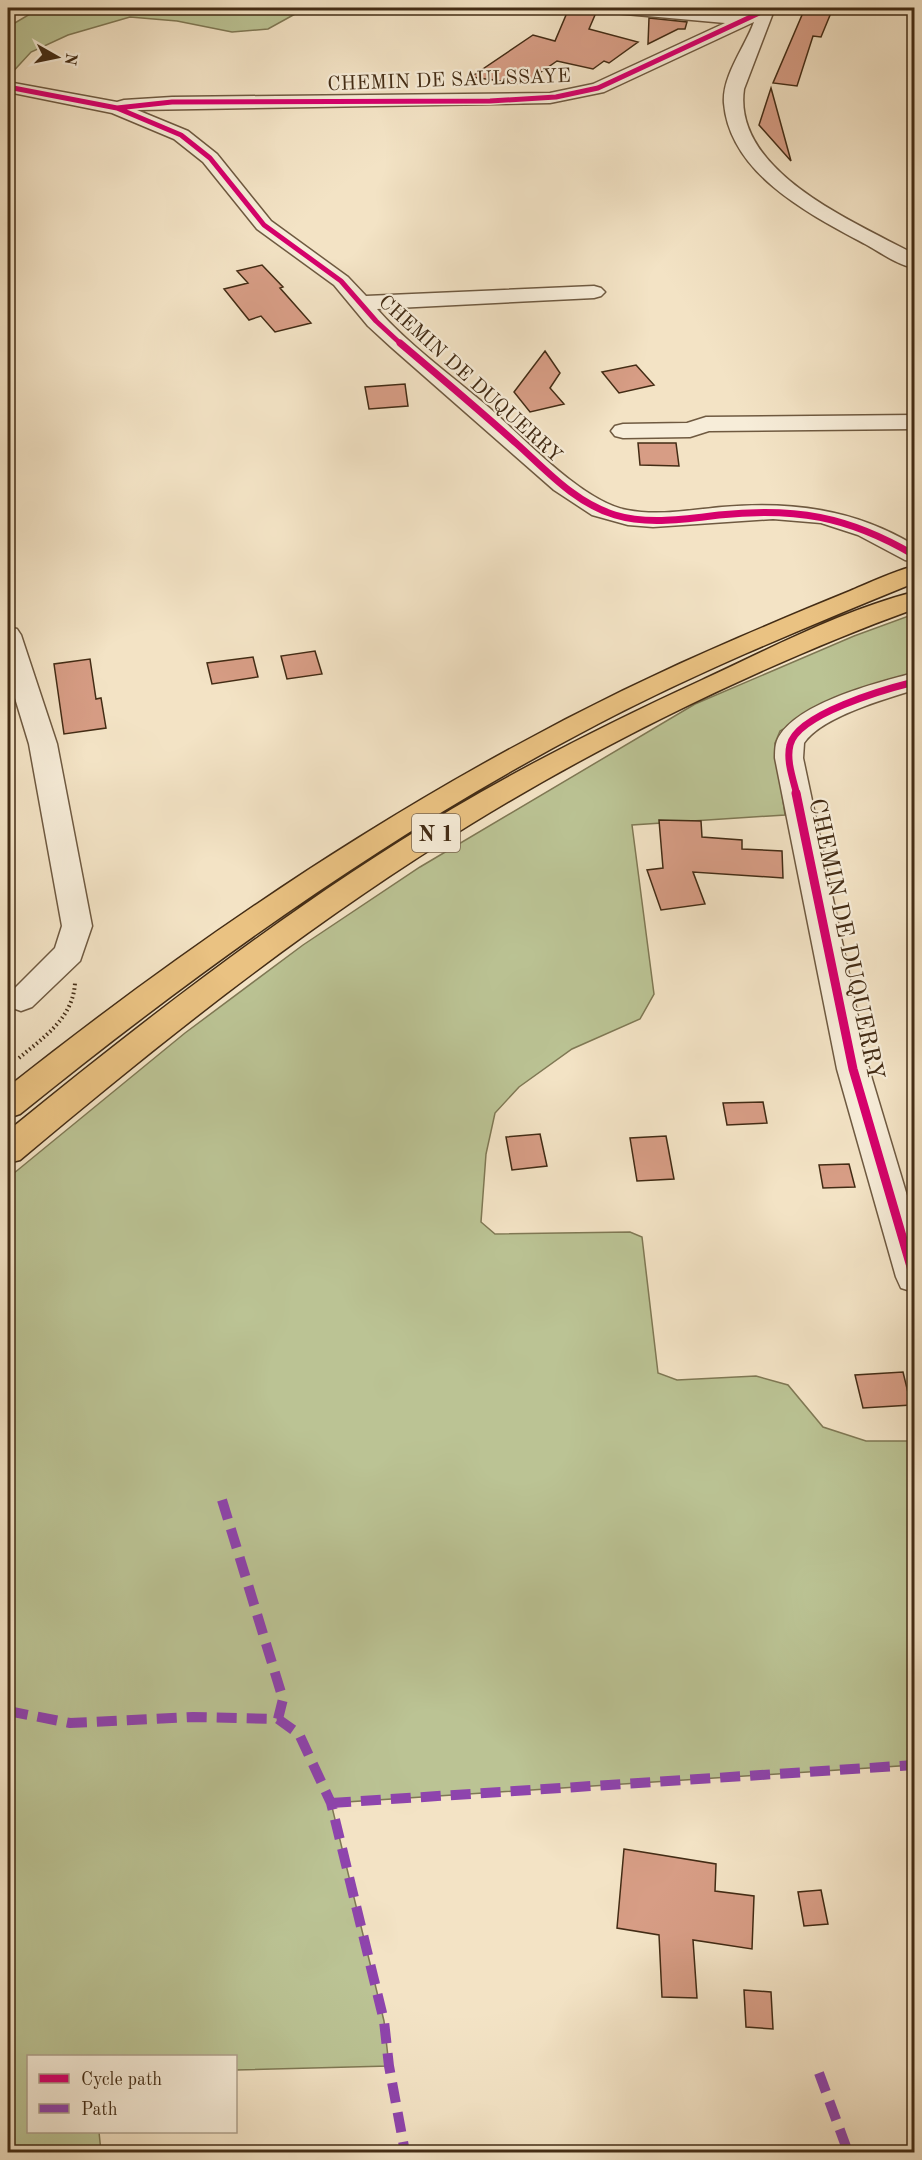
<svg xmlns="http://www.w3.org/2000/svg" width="922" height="2160" font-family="'Old Standard TT',serif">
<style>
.green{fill:#bbc394;stroke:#7f7854;stroke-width:1.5}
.building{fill:#d79d85;stroke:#432c15;stroke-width:1.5}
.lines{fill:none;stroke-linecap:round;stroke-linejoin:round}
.minor-casing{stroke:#6f5a41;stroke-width:3}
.highway-casing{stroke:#432c15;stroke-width:3}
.path{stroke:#432c15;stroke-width:4;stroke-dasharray:1.5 3;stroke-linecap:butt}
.minor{fill:#f7edd9;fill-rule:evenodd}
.highway{fill:#eac282;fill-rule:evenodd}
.quiet{stroke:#8e44ad;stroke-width:10;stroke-dasharray:20 10;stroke-linecap:butt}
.cycleway-far2-casing{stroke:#f7edd9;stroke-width:8}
.cycleway-far1-casing{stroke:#f7edd9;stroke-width:10}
.cycleway-casing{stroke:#f7edd9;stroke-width:13}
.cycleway-far2{stroke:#d6006c;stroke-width:5}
.cycleway-far1{stroke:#d6006c;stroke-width:7}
.cycleway{stroke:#d6006c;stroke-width:9}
.labels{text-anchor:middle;stroke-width:4.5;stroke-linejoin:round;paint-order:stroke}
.far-street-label{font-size:20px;fill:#432c15;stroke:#f7edd9}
.shield{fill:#f7edd9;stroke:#796650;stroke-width:1.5}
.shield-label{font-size:22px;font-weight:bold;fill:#432c15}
.street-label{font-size:24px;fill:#432c15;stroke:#f7edd9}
</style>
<rect width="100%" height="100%" fill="#f3e3c5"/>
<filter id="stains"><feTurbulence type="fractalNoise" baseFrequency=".00333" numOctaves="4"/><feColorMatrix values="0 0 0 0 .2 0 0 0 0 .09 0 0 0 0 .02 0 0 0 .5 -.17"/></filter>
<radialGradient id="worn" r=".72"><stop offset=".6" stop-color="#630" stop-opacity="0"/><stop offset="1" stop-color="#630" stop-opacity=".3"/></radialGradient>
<!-- green -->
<path class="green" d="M119 8H306L268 29 232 32 177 21 130 17 68 35 31 52 8 77V27L35 11Z
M914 614V676L833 699 780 731 775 743 785 815 632 825 654 994 640 1019 572 1049 519 1087 495 1113 486 1154 481 1222 495 1234 630 1232 642 1237 658 1373 677 1380 756 1376 788 1385 823 1427 866 1441H914V1765L331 1803 384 2021 389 2066 236 2070V2056H28V2132H99L101 2152H8V1178L185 1033 303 945 420 867 695 704 854 636Z"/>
<!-- building -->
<path class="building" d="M569 8H598L589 29 638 42 609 63 604 61 593 69 557 61 534 77V82L522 84 471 77 533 35 555 41Z
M805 8H833L821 37 813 36 797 86 773 83Z
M649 18 687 22 685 29H678L648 44Z
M771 88 791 161 759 125Z
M262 265 283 287 280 288 311 323 275 332 261 316 249 320 224 289 248 283 237 271Z
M545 351 560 373 550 388 564 404 530 412 514 392Z
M636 365 654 385 619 393 602 372Z
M405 384 408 406 369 409 365 387Z
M638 443H676L679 466 640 465Z
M315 651 322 674 287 679 281 656Z
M253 657 258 677 212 684 207 663Z
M90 659 96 699 101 698 106 728 64 734 54 664Z
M659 820 701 821 702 837 742 840V849L782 851 783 878 693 872 705 904 661 910 647 870 663 868Z
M763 1102 767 1123 727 1125 723 1103Z
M540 1134 547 1166 512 1170 506 1137Z
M666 1136 674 1179 637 1181 630 1138Z
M849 1164 855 1187 823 1188 819 1165Z
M903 1372 911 1405 863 1408 855 1375Z
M624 1849 716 1864 715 1891 754 1896 752 1949 693 1940 697 1998 662 1997 659 1935 617 1928Z
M821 1890 828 1924 804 1926 798 1892Z
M744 1990 771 1992 773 2029 746 2027Z"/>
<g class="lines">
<!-- minor casing -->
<g class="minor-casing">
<path id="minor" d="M606 8H667L743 14 757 8H778L773 13 744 89C732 172 855 222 914 254V268C897 265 880 252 865 244 809 214 730 174 724 103 722 76 745 47 754 22L604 92 550 103 137 110 188 131 217 154 271 221 348 277 366 296 594 286 601 288 605 292 601 296 594 298 377 309C408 344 449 374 486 405 521 435 582 502 627 510 658 516 690 510 722 507 791 501 854 509 914 545V562L905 560 858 535 821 523 773 519 653 527 628 525 592 515 554 490 391 347 368 326 334 285 257 229 203 162 174 139 112 113 8 92V82L117 102 124 100 172 97 550 93 593 84 725 23 614 13Z
M914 415V429L709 431 690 437 623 438 615 436 611 431 615 426 623 424 687 423 706 417Z
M8 627 17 629 21 635 57 744 92 926 80 961 32 1007 21 1011 10 1007 8 995 55 948 62 926 29 744 8 675Z
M914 673V690C885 699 821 717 804 743L803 758 869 1069 914 1219V1292L901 1288 896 1277 837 1069 775 758C775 754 775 748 776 744 787 705 879 682 914 673Z"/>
</g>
<!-- highway casing -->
<g class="highway-casing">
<path id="highway" d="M914 566V583C801 629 687 676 579 734 379 840 196 972 20 1114L8 1118V1087C233 909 473 751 738 638 775 622 813 606 850 591 871 582 892 572 914 566Z
M914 592V609C766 663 606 741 471 824 311 922 164 1039 20 1160L8 1163V1131C149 1016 295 903 452 809 533 761 617 719 702 680 769 649 843 610 914 592Z"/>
</g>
<!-- path -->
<path class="path" d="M19 1058C44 1037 73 1018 75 983"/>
<!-- minor -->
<use href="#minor" class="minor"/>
<!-- highway -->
<use href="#highway" class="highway"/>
<!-- quiet -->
<path class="quiet" d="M222 1500 283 1699 278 1719
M8 1711 70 1723 193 1717 278 1719 299 1734 331 1803 384 2021 389 2066 405 2152
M331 1803 914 1765
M819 2073 848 2152"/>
<!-- cycleway-far2 casing -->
<g class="cycleway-far2-casing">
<path id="cycleway-far2" d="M8 87 117 108 181 135 210 158 264 225 341 281 376 321 401 344
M117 108 172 102 490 101 556 97 598 88 770 8"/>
</g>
<!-- cycleway-far1 casing -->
<g class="cycleway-far1-casing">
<path id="cycleway-far1" d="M400 343C439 376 478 409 517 444 546 470 575 503 615 515 648 525 685 519 719 515 794 507 848 516 914 555
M797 795C793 779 786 760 790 745 797 714 886 689 914 682"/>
</g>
<!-- cycleway casing -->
<g class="cycleway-casing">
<path id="cycleway" d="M796 793 853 1069 914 1277"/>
</g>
<!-- cycleway-far2 -->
<use href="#cycleway-far2" class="cycleway-far2"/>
<!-- cycleway-far1 -->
<use href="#cycleway-far1" class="cycleway-far1"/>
<!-- cycleway -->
<use href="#cycleway" class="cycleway"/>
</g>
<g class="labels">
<!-- far-street labels -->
<g class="far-street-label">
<text transform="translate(449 79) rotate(-2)" y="7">CHEMIN DE SAULSSAYE</text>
<text transform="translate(471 378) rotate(42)" y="7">CHEMIN DE DUQUERRY</text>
</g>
<!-- shield labels -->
<rect class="shield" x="412" y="814" width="48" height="38" rx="4.5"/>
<g class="shield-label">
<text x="436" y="841">N 1</text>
</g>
<!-- street labels -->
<g class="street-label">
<text transform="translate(847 939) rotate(78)" y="8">CHEMIN DE DUQUERRY</text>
</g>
</g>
<!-- margin -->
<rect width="922" height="2160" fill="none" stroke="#f3e3c5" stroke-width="30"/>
<rect x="9" y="9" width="904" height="2142" fill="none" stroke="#432c15" stroke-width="3"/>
<rect x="15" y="15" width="892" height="2130" fill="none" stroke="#432c15" stroke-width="1.5"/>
<!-- legend -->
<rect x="27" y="2055" width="210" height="78" fill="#f7edd9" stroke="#afa08b" stroke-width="1.5"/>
<rect x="39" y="2074" width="30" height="9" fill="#d6006c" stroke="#afa08b" stroke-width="1.5"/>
<text x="81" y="2085" font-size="18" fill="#432c15">Cycle path</text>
<rect x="39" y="2104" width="30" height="9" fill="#8e44ad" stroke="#afa08b" stroke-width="1.5"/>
<text x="81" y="2115" font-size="18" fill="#432c15">Path</text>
<!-- north arrow -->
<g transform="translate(57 57) rotate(99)" stroke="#f7edd9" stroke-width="4.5" paint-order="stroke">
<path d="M0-4.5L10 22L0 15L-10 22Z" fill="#432c15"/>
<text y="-9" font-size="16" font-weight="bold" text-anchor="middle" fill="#432c15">N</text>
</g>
<rect width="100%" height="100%" filter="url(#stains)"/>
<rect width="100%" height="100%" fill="url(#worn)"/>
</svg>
